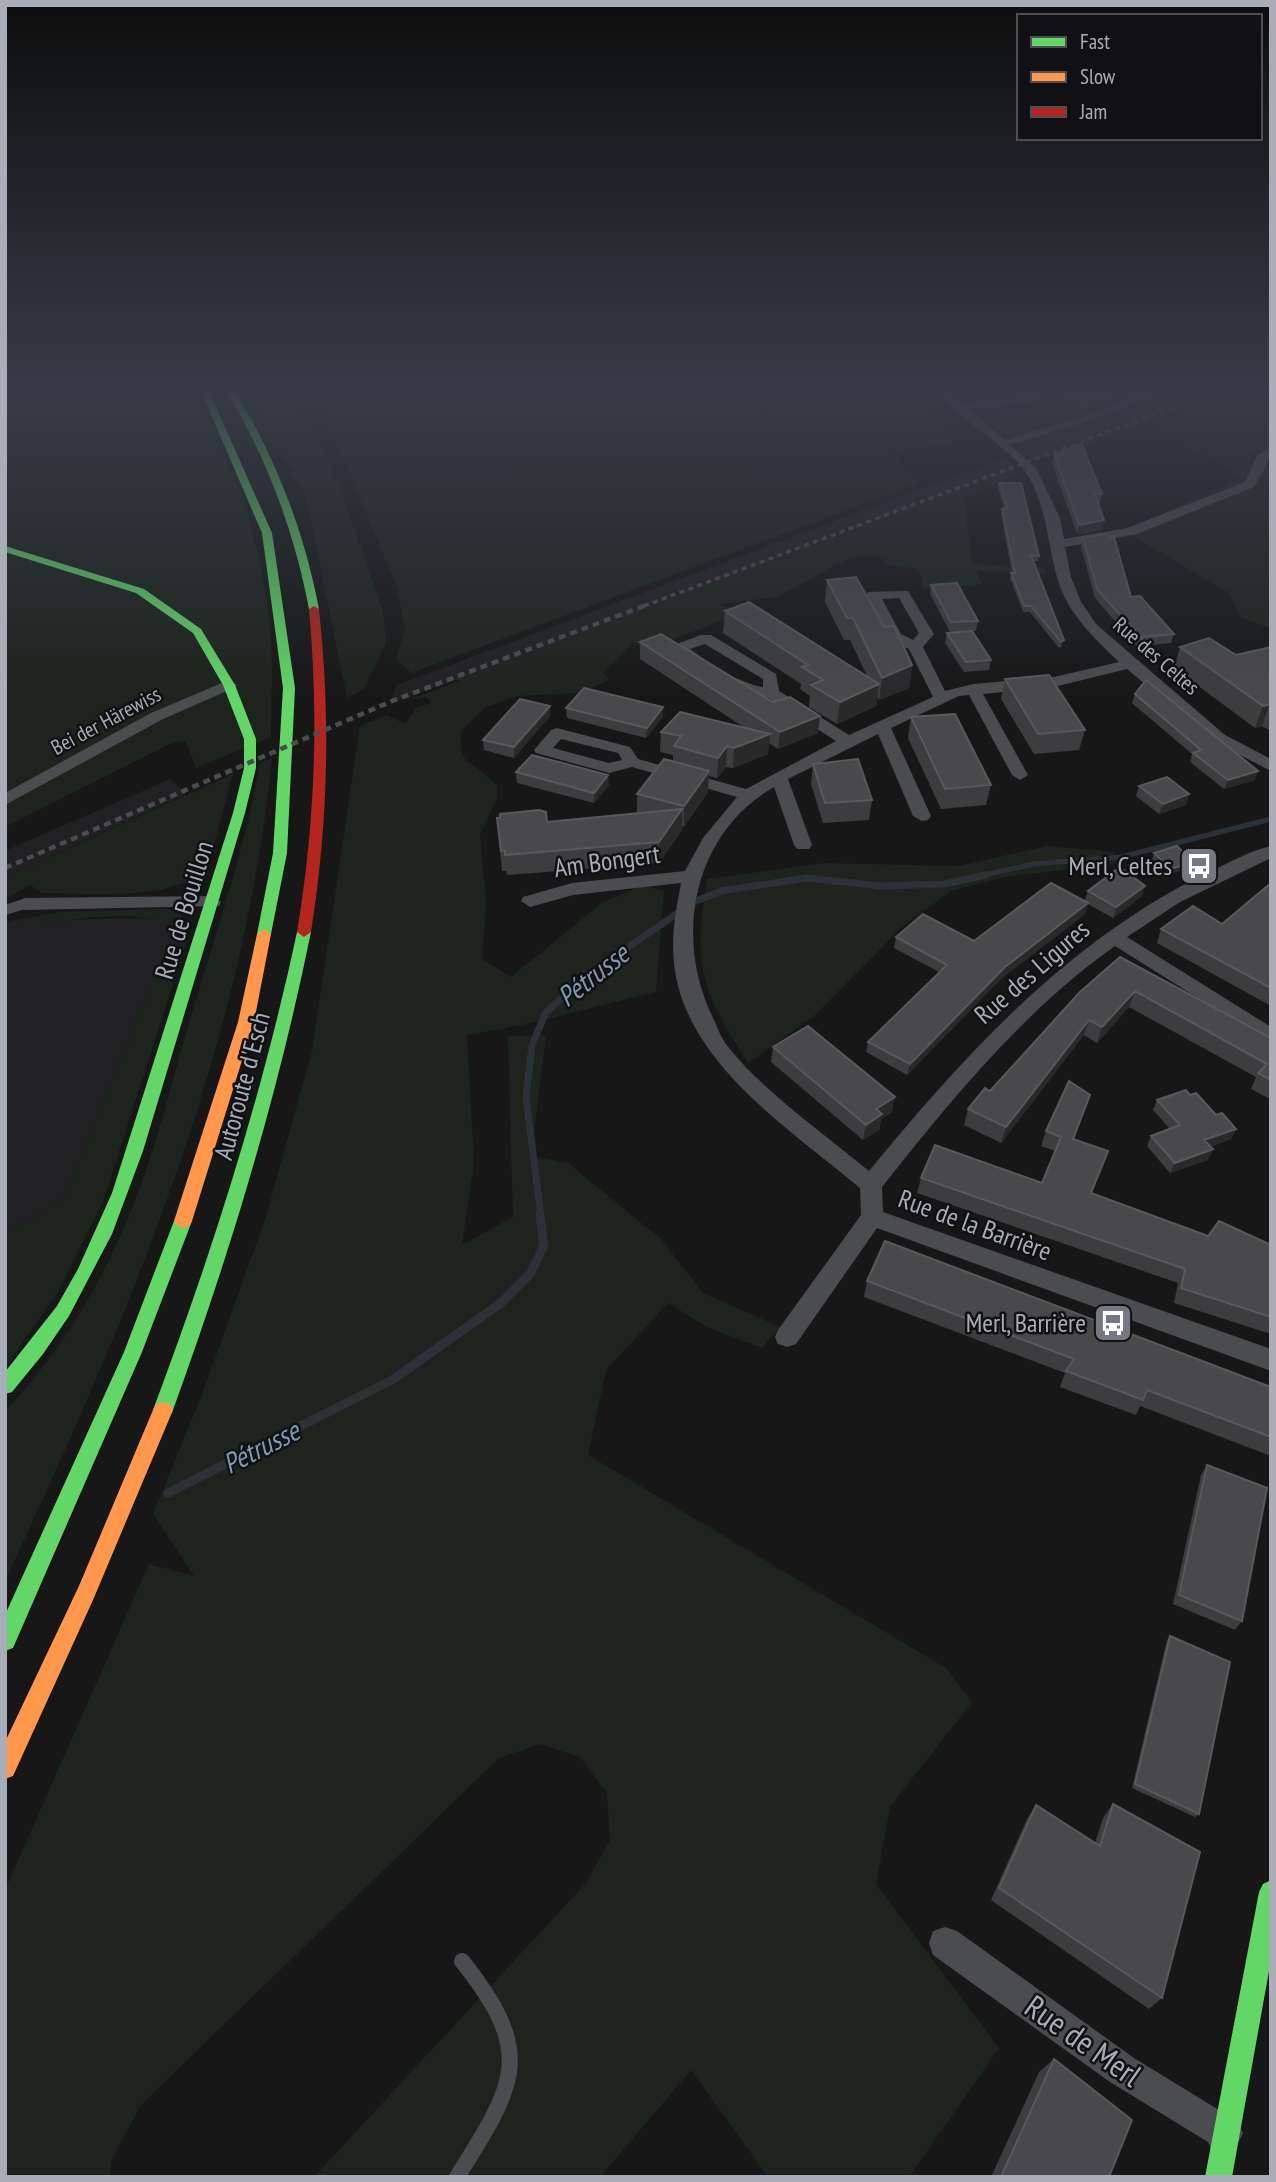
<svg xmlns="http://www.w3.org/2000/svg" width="1276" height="2182" font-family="'PT Sans Narrow',sans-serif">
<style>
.built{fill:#212123}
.green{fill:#1d241e}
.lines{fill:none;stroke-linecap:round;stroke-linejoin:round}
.stream-far2{stroke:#2a3239;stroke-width:5}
.stream-far1{stroke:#2a3239;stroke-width:7}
.stream{stroke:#2a3239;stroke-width:9}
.lane-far2{stroke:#4b4c50;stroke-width:6}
.lane-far1{stroke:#4b4c50;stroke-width:10}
.lane{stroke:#4b4c50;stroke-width:16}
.street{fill:#4b4c50;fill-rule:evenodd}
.fast{fill:#63d668;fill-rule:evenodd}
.slow{fill:#ff974d;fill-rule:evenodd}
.jam{fill:#b3261e;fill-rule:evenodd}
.rail-far1{stroke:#4b4c4f;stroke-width:3.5;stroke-dasharray:5 4.5;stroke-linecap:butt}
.rail{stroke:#4b4c4f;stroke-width:4.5;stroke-dasharray:7 5;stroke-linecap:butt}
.wall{fill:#3d3d3f}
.shaded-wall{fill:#29292a}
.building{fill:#49494c;stroke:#58595d;stroke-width:2}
.labels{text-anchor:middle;stroke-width:5;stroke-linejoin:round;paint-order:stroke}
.far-street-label{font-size:21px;fill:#a8adb8;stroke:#111113}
.street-label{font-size:26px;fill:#a8adb8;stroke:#111113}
.poi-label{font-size:26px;fill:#a8adb8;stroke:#111113;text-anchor:end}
.water-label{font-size:28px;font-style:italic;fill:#7f9bb3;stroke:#111113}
.near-street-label{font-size:32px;fill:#a8adb8;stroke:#111113}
</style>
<rect width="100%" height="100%" fill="#171717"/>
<!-- built -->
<path class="built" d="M1076 391H1232L1033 462 1021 452 1026 449 987 416 1070 403Z
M1007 457 1015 468 997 476 463 680H455L389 704 397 685Z
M170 779 186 794 5 877V851Z
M113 918 159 919 172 925 168 945 64 1198 21 1225 5 1229V923Z"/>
<!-- green -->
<path class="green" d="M5 391H191C237 465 265 553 271 640 273 672 271 705 271 737L196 768 186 741 174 742 5 827Z
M244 391H293L338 482 383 611 386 643 364 689 347 698 306 496Z
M311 391H913L957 444 898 449 899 453 893 454 918 483 411 673 396 659 405 630 397 588 344 459Z
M1232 391H1271V450H1252L1248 465 1271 468V628L1241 618 1229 593 1128 533 1174 513 1167 510 1243 478 1150 424 1033 462Z
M1064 397 1070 403 988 416 1012 437H1005L978 412 985 411 986 406Z
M1015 468 1018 475 964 496 972 564 1044 567 1046 573 977 571 982 584 921 589 922 577 917 569 885 564 879 555 852 557 777 597 720 604 736 615 645 650 634 642 603 673 610 680 578 693 518 696 484 708 460 733 462 756 497 785V798L480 835 486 901 482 959 511 977 603 902 641 886 664 890 656 992 522 1025 467 1035 474 1163 462 1245 513 1217 508 1036 546 1035 531 1156 568 1163 661 1239 703 1293 780 1327 762 1348 707 1327 668 1303 606 1370 588 1455 946 1668 972 1702 890 1807 876 1884 999 2048 909 2177H768L691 2070 600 2177H314L586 1883 610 1840 607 1793 580 1757 540 1744 499 1758 141 2105 111 2161 110 2177H5V1890L149 1564 194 1576 153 1514 201 1397 265 1220 312 1051 360 726 387 715 405 724 416 708 431 703 427 697 409 700Z
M272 758C243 1050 128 1318 5 1581V1411C61 1353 103 1281 133 1206 158 1144 175 1068 195 1003 219 924 246 844 260 763Z
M233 774C227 794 214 855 204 868 181 902 80 893 42 893L30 885 9 897 5 894V877Z
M1047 846 1114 852 1117 863 1005 877 951 891 901 928 815 1015 748 1063C700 988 693 967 707 879L824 863 958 866Z
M168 909C184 915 189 920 188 938L103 1201 60 1289 5 1368V1229L21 1225 64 1198 168 945 172 925C125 904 55 928 5 922L61 912Z"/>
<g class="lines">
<!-- stream-far2 -->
<path class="stream-far2" d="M979 876 1034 864 1121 857 1271 819"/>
<!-- stream-far1 -->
<path class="stream-far1" d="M691 903 721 891 807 878 881 886 945 884 986 875
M541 1217 526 1097 532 1045 546 1012 587 976 682 910"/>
<!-- stream -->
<path class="stream" d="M168 1493 392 1380 501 1303 530 1274 544 1245 540 1215"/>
<!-- lane-far2 -->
<path class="lane-far2" d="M961 407 1030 399 1047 391
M1002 444 1079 421 1158 391"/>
<!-- lane-far1 -->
<path class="lane-far1" d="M5 910 24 904"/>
<!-- lane -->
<path class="lane" d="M457 2177C516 2083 536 2054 462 1961"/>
<!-- street -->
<path class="street" d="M938 391H949L1036 468 1060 518 1064 539 1127 528 1245 482 1257 456 1271 446V457L1254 487 1137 534 1065 547 1071 577 1081 602 1097 625 1225 735 1271 759V771L1213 741 1127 669 1054 687 983 694 1028 775 1020 780 1012 775 969 695 959 696 891 728 931 816 928 820 922 821 913 816 878 734 788 779 812 845 809 849H797L794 845 774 787C692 834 673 939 714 1020 718 1029 722 1040 729 1048 762 1090 827 1136 869 1171 965 1054 1069 940 1207 873 1227 864 1249 851 1271 846V858L1180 902 1127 937 1271 1027V1044L1115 946C1023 1011 951 1100 882 1187L883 1212 1271 1349V1371L877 1228 796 1344 787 1347 778 1344 775 1337 778 1330 861 1215 860 1188C790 1129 684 1062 674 963 671 935 676 910 681 883L573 895 530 907 521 901 523 897 572 883 685 871 703 838 737 797 632 767 609 773 536 753 534 750 551 730 557 728 630 747 638 759 746 789 836 741 767 697 741 693 725 684V678C737 675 750 686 763 687V679L705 644 690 649 708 662 700 667 674 651V645L701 635H711L776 674 779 691 849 735 933 697 909 649 890 640 866 595 868 592 908 591 934 634 923 647 945 691 973 684 1054 677 1119 662C1093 637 1067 613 1057 577 1047 542 1047 506 1027 474 1010 446 957 419 938 391ZM899 598 919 633 913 640 901 634 882 599ZM561 739 618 753 622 760 609 763 553 748Z
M229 680 237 685 234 688 163 719 5 805V793L151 713Z
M212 896 221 902 219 906 24 910 15 904 24 898Z
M945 1927 957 1931 1134 2058 1237 2121 1243 2133 1235 2149 1223 2155 1211 2149 1208 2142 1110 2082 933 1955 929 1943 933 1931Z"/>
<!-- fast -->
<path class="fast" d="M201 391H209L272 533 295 688 287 853 271 934 264 939 257 934 273 853 283 688 262 533Z
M227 391H235C276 459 304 530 319 609L318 611 309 609C294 530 267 460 227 391Z
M5 546 144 589 201 629 235 685 256 739V768L245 813 143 1151 112 1234 69 1316 43 1354 12 1392 5 1394V1372L57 1306 78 1269 112 1193 233 813 244 768V739L223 685 193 633 136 593 5 552Z
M304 927 311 932C278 1095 230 1253 173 1410L170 1416 163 1418 156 1416 153 1410C212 1253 262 1096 297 932Z
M183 1214 189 1216 192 1221 142 1352 13 1648 5 1651V1615L124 1352 174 1221 177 1216Z
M1271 1880V1960L1232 2177H1205L1259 1892 1263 1884Z"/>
<!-- slow -->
<path class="slow" d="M264 929 271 934 254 1022 192 1221 189 1226 183 1228 177 1226 174 1221 238 1022 257 934Z
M163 1402 170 1404 173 1410 93 1600 13 1776 5 1779V1742L79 1586 153 1410 156 1404Z"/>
<!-- jam -->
<path class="jam" d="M314 606 319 609C331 718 328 824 311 932L304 937 297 932C315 824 319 718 309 609Z"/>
<!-- rail-far1 -->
<path class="rail-far1" d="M644 606 1216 391"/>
<!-- rail -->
<path class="rail" d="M5 868 392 701 649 604"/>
</g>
<!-- wall -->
<path class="wall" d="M996 391H1031L1010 396Z
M1051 391H1140L1091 409 1052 393Z
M1054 454 1102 494 1100 503H1098L1104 520 1102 530 1077 534 1052 463Z
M999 483 1039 556 1038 561H1033L1062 646 1059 648 1030 612H1023L1010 578 1012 573 1001 514 1002 509 1004 508 998 488Z
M1083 538 1131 597 1174 634 1171 643 1142 646 1140 650 1095 598 1081 547Z
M827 580 884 627 912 665 909 688 879 700 877 697 876 706 837 724 809 707 810 696 800 689 801 684 723 633 725 611 867 676 850 640H844L825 602Z
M931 585 978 621 976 631H972L991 660 989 670 964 672 945 643 947 633 950 632 930 594Z
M640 642 773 702 820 716 818 733 778 749 769 743 768 754 733 768 726 767 717 778 709 776 708 792 684 827 682 826V830L659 863 507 875 506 871H502L497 818 547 822 637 813V794L673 761V755L660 752 661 732 745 728 640 659Z
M1180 647 1236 655 1271 647V731L1262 726 1255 728 1174 668Z
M1005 679 1085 730 1079 750 1034 754 1001 699Z
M1135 694 1255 780 1224 789 1190 762 1192 754 1132 703Z
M550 706V716L514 758 484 750 483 740Z
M566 708 663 717 646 738 567 718Z
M911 717 991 785 986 805 941 809 908 738Z
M813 764 872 800 869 820 823 823 811 784Z
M516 772 609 785 594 803 517 783Z
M1139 786 1189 794 1186 805 1159 814 1136 796Z
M1154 853 1194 862 1192 867 1169 874 1152 859Z
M1271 883V1006L1157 943 1161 929 1222 924Z
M1088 891 1142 896 1113 918 1084 902Z
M1088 903 1085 914 1002 978 907 1075 866 1052 868 1042 939 972 894 948 896 937 974 941Z
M1120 957 1271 1038V1099H1270L1251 1089 1256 1077 1129 1007 1097 1043 1084 1035 1001 1143 964 1125 968 1109 990 1091Z
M773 1047 892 1112 881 1119 879 1130 863 1140 771 1062Z
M1090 1095 1074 1139 1091 1193 1271 1278V1334L1174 1303 1178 1283 917 1193 921 1178 1042 1183 1055 1151 1041 1146 1046 1131Z
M1190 1095 1236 1129 1231 1139 1210 1147 1213 1149 1208 1160 1170 1173 1147 1146 1151 1136 1170 1129 1153 1110 1157 1100Z
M867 1281 1271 1387V1456L1140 1406 1136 1415 1060 1387 1065 1373 864 1297Z
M1207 1465 1242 1621 1235 1630 1173 1604 1201 1475Z
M1170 1636 1199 1814 1195 1817 1132 1788 1167 1640Z
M1113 1804 1162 1998 1149 2009 991 1900 1027 1819 1036 1805 1095 1843 1103 1818Z
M1054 2059 1109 2177H991L1039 2072Z"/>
<!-- shaded-wall -->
<path class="shaded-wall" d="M1011 391H1031L1010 396Z
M1118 391H1140L1091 409 1093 400Z
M1104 520 1102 530 1077 534 1079 525Z
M912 665 909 688 879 700 882 678Z
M879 684 876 706 837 724 840 702Z
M1270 703 1262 726 1255 728 1263 706Z
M550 706V716L514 758V747Z
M663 707V717L646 738 647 728Z
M820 716 818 733 778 749 780 732Z
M770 734 768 754 733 768 734 748Z
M727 746 726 767 717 778 718 758Z
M709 771 708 792 684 827V806Z
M1258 771 1255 780 1224 789 1228 780Z
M608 775 609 785 594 803V793Z
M1189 794 1186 805 1159 814 1163 804Z
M682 809V830L659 863V842Z
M1194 862 1192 867 1169 874 1170 869Z
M1145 886 1142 896 1113 918 1116 907Z
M1088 903 1085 914 1002 978 907 1075 910 1064 1005 967Z
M1135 991 1129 1007 1097 1043 1102 1027Z
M1089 1020 1084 1035 1001 1143 1006 1127Z
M895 1097 892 1112 881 1119 879 1130 863 1140 866 1125 876 1109Z
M1236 1129 1231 1139 1200 1150 1204 1140Z
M1213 1149 1208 1160 1170 1173 1175 1163Z"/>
<!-- building -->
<path class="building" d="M1070 391H1118L1093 400Z
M1082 444 1102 494H1095L1104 520 1079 525 1054 454Z
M999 483H1021L1039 556 1031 555 1064 640 1061 642 1031 606H1024L1011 573H1015L1002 509 1007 507Z
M1108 534 1110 538 1114 537 1131 597 1140 596 1174 634 1142 637 1143 641 1097 589 1083 538Z
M856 577 884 627 894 626 912 665 882 678 853 618H847L827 580Z
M957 583 978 621 951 622 931 585Z
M749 602 879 684 840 702 811 685 823 680 802 667 808 665 725 611Z
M972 631 991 660 966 662 947 633Z
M661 634 773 702 790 697 820 716 780 732 640 642Z
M1209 638 1236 655 1271 647V704L1263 706 1180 647Z
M1049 675 1085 730 1038 734 1005 679Z
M1146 680 1258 771 1228 780 1193 753 1201 750 1135 694Z
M584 688 663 707 647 728 566 708Z
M520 699 550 706 514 747 483 740Z
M680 712 770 734 734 748 727 746 718 758 674 746 681 736 661 732Z
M955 714 991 785 945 789 911 717Z
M532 755 608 775 594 793 516 772Z
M664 759 709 771 684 806 637 794Z
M858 759 872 800 825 803 813 764Z
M1167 777 1189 794 1163 804 1139 786Z
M682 809 659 842 505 855V850L501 851 497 818H500V814L539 810 546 812 547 822Z
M1177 846 1194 862 1170 869 1154 853Z
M1120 867 1145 886 1116 907 1088 891Z
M1051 883 1088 903 1005 967 910 1064 868 1042 947 965 896 937 923 914 974 941Z
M1271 883V988L1161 929 1193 906 1222 924Z
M1120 957 1271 1038V1080L1258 1073 1267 1064 1135 991 1102 1027 1089 1020 1006 1127 968 1109 985 1088 990 1091 1080 992Z
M808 1026 895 1097 876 1109 882 1114 866 1125 773 1047Z
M1069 1081 1090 1095 1073 1139 1108 1151 1091 1193 1208 1236 1219 1221 1271 1245V1274L1270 1278H1271V1317L1181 1288 1185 1269 921 1178 935 1145 1042 1183 1061 1137 1046 1131Z
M1186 1090 1190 1095 1196 1093 1216 1115 1222 1113 1236 1129 1204 1140 1213 1149 1175 1163 1151 1136 1180 1125 1157 1100Z
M885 1241 1271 1387V1437L1147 1390 1143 1400 1066 1371 1074 1359 867 1281Z
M1207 1465 1267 1488 1242 1621 1179 1595Z
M1170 1636 1230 1662 1199 1814 1135 1784Z
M1113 1804 1200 1852 1162 1998 999 1888 1036 1805 1100 1846Z
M1054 2059 1132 2120 1109 2177H1001Z"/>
<!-- sky -->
<linearGradient id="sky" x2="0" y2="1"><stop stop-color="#0d0d0d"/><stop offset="0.56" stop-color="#363c47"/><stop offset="1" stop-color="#363c47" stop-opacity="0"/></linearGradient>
<rect width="1276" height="696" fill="url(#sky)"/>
<!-- icons -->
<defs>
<g id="bus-square" transform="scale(2.0125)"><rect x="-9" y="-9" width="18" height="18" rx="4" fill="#757880" stroke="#111113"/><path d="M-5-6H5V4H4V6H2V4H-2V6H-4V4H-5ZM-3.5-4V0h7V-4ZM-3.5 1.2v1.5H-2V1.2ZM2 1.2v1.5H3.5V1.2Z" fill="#fff"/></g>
</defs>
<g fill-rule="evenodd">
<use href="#bus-square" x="1199" y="866"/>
<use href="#bus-square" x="1113" y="1323"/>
</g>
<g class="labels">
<!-- far-street labels -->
<g class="far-street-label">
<text transform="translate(1156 656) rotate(41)" y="7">Rue des Celtes</text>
<text transform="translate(106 721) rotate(-28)" y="7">Bei der Härewiss</text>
</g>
<!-- street labels -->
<g class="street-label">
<text transform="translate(607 861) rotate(-8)" y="9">Am Bongert</text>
<text transform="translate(184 910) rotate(-73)" y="9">Rue de Bouillon</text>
<text transform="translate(1032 972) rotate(-41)" y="9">Rue des Ligures</text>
<text transform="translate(242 1086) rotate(-75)" y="9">Autoroute d'Esch</text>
<text transform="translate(975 1225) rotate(20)" y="9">Rue de la Barrière</text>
</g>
<!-- poi labels -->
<g class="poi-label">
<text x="1172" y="875">Merl, Celtes</text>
<text x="1086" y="1332">Merl, Barrière</text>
</g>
<!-- water labels -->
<g class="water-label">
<text transform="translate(593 975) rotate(-38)" y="10">Pétrusse</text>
<text transform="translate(261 1447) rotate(-27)" y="10">Pétrusse</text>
</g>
<!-- near-street labels -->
<g class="near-street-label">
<text transform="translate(1083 2041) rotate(35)" y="11">Rue de Merl</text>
</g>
</g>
<!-- border -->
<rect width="1276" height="2182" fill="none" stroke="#a8adb8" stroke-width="14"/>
<!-- legend -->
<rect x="1017" y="14" width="245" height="126" fill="#111113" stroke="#4d4f55" stroke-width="2"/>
<rect x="1031" y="37" width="35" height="10" fill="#63d668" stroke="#4d4f55" stroke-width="2"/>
<text x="1080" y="49" font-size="21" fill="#a8adb8">Fast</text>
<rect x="1031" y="72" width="35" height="10" fill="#ff974d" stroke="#4d4f55" stroke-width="2"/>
<text x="1080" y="84" font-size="21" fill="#a8adb8">Slow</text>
<rect x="1031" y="107" width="35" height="10" fill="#b3261e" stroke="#4d4f55" stroke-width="2"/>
<text x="1080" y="119" font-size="21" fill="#a8adb8">Jam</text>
</svg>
